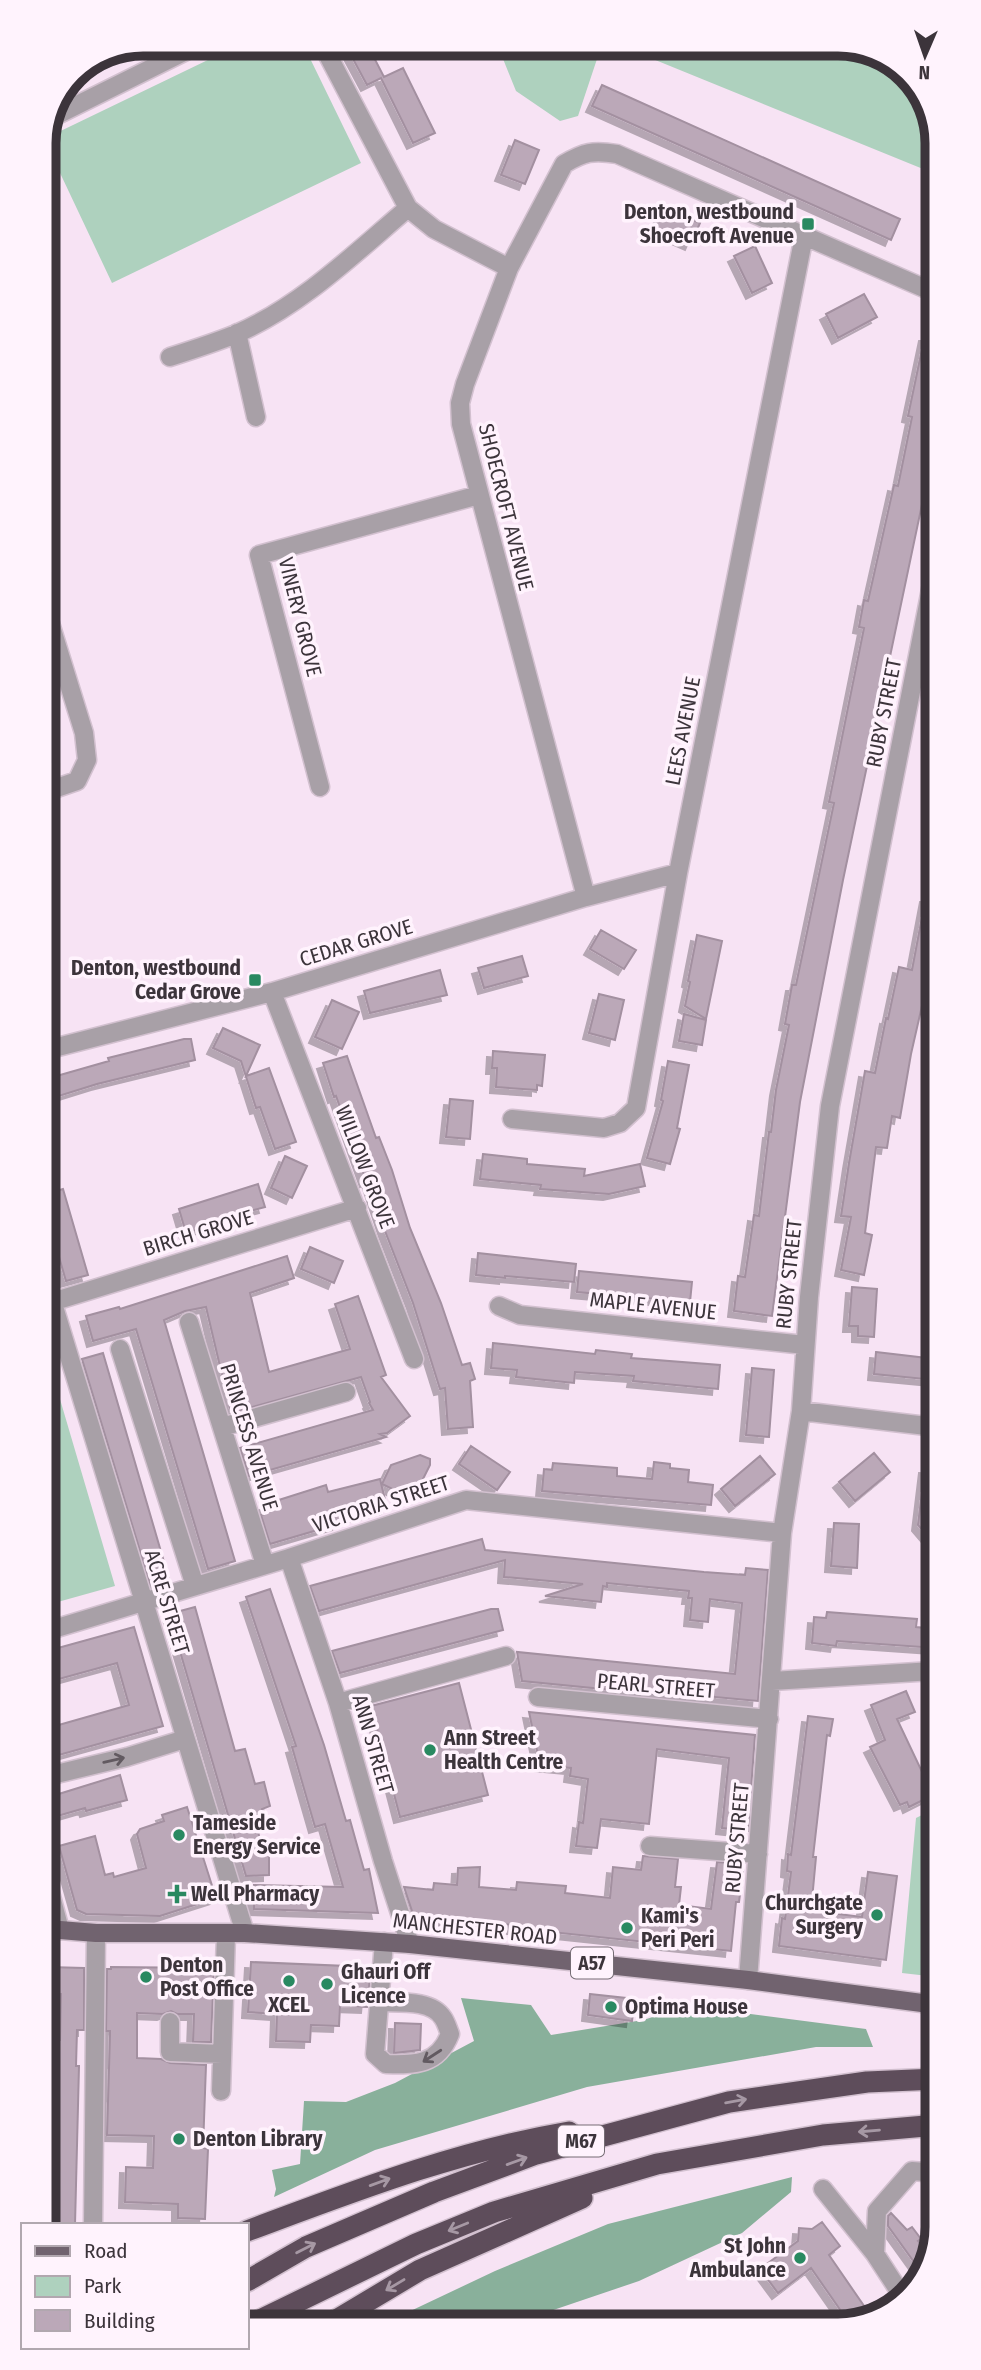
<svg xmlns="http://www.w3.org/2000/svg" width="981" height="2370" font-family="'Fira Sans Condensed',sans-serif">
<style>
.green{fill:#aed1be}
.forest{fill:#89b09b}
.building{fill:#bba8b8;stroke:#a390a0;stroke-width:2;filter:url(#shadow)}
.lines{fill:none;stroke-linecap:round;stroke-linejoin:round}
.minor-casing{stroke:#d2c0cf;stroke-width:21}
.major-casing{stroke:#d2c0cf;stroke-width:21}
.highway-casing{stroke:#d2c0cf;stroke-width:24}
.minor{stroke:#a8a0a7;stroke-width:18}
.major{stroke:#71636f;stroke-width:18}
.highway{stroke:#5e4d5b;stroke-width:21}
.oneway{stroke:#625a61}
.oneway2{stroke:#a698a4}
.poi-dot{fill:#298961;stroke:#fff3fd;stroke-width:2.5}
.labels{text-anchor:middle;stroke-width:7;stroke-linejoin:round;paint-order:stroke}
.shield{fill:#fff3fd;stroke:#766d75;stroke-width:2}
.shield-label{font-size:19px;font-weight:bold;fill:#3c343b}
.poi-label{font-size:21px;font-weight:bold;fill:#3c343b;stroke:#fff3fd;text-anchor:start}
.street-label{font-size:21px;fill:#3c343b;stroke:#fff3fd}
.rim{fill:none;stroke:#3c343b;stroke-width:9}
</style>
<defs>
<filter id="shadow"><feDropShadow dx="-6" dy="6" stdDeviation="0" flood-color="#0004"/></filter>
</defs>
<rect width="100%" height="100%" fill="#f7e3f4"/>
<!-- green -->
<path class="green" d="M241 44H303L361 163 112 283 44 139Z
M497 44H602L578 116 560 121 516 91Z
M616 44H845L899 64 932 111V153L928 171Z
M47 1355 115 1586 47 1605Z
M936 1808 937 1977 902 1973 916 1818Z"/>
<!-- forest -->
<path class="forest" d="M461 1998 531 2005 551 2035 643 2020 689 2006 866 2029 873 2047H816L587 2087 375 2150 274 2197 276 2189 272 2170 300 2164 304 2101 346 2102 395 2083 474 2041Z
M792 2177 791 2192 742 2233 639 2281 515 2323 383 2324 495 2271 608 2224Z"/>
<!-- building -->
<path class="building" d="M345 44H367L384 77 403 68 435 133 413 143 381 78 367 85Z
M602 85 900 219 891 240 592 106Z
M515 140 539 150 525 184 501 175Z
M664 207 700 223 691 244 655 228Z
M755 246 772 283 752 293 734 256Z
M864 294 877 317 838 338 826 314Z
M925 335H933V452L843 880 800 1102 772 1316 734 1311 738 1276 745 1277 754 1215 759 1216 769 1132H771L776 1090 789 1025 785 1024 792 985H796L834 803 829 802 864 628 859 627 864 600 868 601 894 485 898 486 912 417 908 416Z
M926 896 934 897V953L911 1054 900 1118 892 1116 887 1148 876 1147 865 1233 872 1235 864 1275 841 1270 851 1217 841 1216 849 1163 865 1071 875 1073 886 1018 888 1019 899 967 912 970Z
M601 930 636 950 624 969 590 949Z
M697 935 722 941 706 1019 685 1006 690 982 688 981Z
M522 956 528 976 484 988 478 968Z
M440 970 447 995 370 1013 364 991Z
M599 994 624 1000 615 1040 589 1033Z
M332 1000 359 1012 342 1049 315 1037Z
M684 1014 706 1020 702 1045 679 1041Z
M223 1028 260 1045 246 1076 269 1068 296 1142 275 1149 260 1107 256 1108 241 1061 213 1048Z
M184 1039H191L195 1060 97 1084 46 1100V1079L109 1061 108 1058Z
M493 1051 545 1055 542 1086 537 1085V1090L496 1087 497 1068H492Z
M347 1056 376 1138 379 1137 392 1170 410 1228 441 1303 462 1365 470 1363 475 1379 470 1381 473 1427 448 1429 445 1388 440 1389 413 1303 385 1231 368 1180 366 1181 336 1096 334 1097 323 1063Z
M668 1061 689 1065 677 1128 680 1129 670 1164 647 1158 663 1101 661 1100Z
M450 1099 473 1101 470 1139 446 1137Z
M483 1154 527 1159V1164L585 1169 584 1176 640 1164 645 1186 609 1194 540 1189 541 1185 480 1179Z
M285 1156 307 1166 292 1198 271 1188Z
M258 1184 265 1207 221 1219 222 1222 186 1233 179 1209Z
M63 1189 88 1275 66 1281 46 1212V1194Z
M310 1247 343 1261 334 1283 301 1269Z
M478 1253 576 1264 574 1282 505 1276V1278L476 1275Z
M287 1256 294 1278 250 1293 269 1372 350 1349 335 1304 358 1296 386 1375 381 1377 410 1416 387 1433 380 1434 386 1437 249 1476 240 1448 373 1410 369 1403 370 1402 361 1377 231 1413 206 1307 185 1311 164 1320 235 1561 208 1569 136 1329 93 1341 86 1316 119 1307 120 1309Z
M579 1271 692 1282 690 1302 577 1292Z
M852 1287 877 1289 874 1337 858 1336V1326H849Z
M493 1343 595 1354 596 1350 632 1354 631 1358 720 1365 718 1389 633 1381 634 1376 575 1372 574 1383 516 1377 517 1370 491 1368Z
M876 1352 935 1359V1380L874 1374Z
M103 1353 169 1579 150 1584 82 1359Z
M752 1368 774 1370 769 1437 746 1435Z
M471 1446 510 1472 497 1490 459 1464Z
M874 1453 890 1472 855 1501 839 1482Z
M420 1455 430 1459V1465L413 1499 382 1484 391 1465Z
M760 1456 775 1474 735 1506 721 1489Z
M654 1462 670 1464V1468L689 1470 688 1482 713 1485 711 1505 542 1491 544 1469 552 1470 553 1463 617 1468V1476L652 1479Z
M925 1467 935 1468 936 1546 918 1525Z
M380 1479 387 1508 337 1521 338 1524 270 1544 261 1515 265 1514 263 1505 326 1485 328 1492Z
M834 1523 859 1524 857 1568 831 1566Z
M482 1539 485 1550 704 1572 745 1575 746 1568 768 1570 758 1701 705 1696 704 1699 522 1681 517 1652 735 1674 742 1603 710 1599 708 1622 690 1620 692 1598H688L689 1591 607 1583V1587L603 1586 601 1602 545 1596 583 1584 504 1577 505 1560 319 1611 310 1586Z
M270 1589 324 1745 346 1821 350 1820 364 1870 369 1869 378 1913 254 1909V1885L343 1887 325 1824 315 1827 292 1747 296 1746 246 1597Z
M195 1607 235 1751 245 1749 255 1784 264 1782 270 1806 262 1809 266 1824 257 1827 263 1853H269V1875L246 1876 169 1614Z
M491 1609H498L503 1630 340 1673 332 1651Z
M827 1612 917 1619 916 1627 936 1629V1648L837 1641 836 1646 812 1643 814 1617 826 1618Z
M134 1627 163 1726 48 1758V1728L129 1705 117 1663 48 1682 47 1651Z
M459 1683 488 1795 400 1817 371 1706Z
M906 1691 915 1712 897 1719 933 1795 909 1807 907 1802 900 1805 870 1747 885 1740 871 1705Z
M529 1712 755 1735 748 1831 722 1828 729 1758 657 1749 649 1824 601 1819 597 1848 576 1846 579 1822 583 1823 588 1779 570 1776 571 1768 540 1765Z
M808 1716 833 1719 830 1736 827 1735 813 1857H816L812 1900 817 1901 816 1908 823 1909 822 1912 862 1917 868 1872 897 1876 886 1960 779 1946 782 1918 785 1919 791 1872 787 1871 788 1854 791 1855Z
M120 1775 127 1800 86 1811 85 1808 54 1817 49 1797Z
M187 1807 216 1898 160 1916 86 1914 77 1910 59 1846 95 1836 105 1875 113 1873 114 1877 146 1868 137 1834 140 1829 164 1821 162 1815Z
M643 1856 678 1859 675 1887H681L679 1905 711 1909 717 1862 744 1864 739 1902H736L731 1951 513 1928 514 1925 414 1917 404 1887 433 1890 434 1883 457 1885 458 1868 480 1867 479 1887 516 1890 517 1882 566 1886 565 1893 610 1898 613 1867 641 1870Z
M251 1962 371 1967 367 2007 340 2006 339 2026 311 2025 310 2042 276 2041 277 2014 248 2012Z
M48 1967 84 1968V2030H77L76 2066H79L75 2225H50L52 2131 49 2130 51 2065H48V2040H60L61 1994H48Z
M111 1967 214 1968 211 2042H193L194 2014H177L171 2011 163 2014 137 2013V2058L161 2059 170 2063 206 2065 203 2148 208 2149 205 2219 178 2218V2204L125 2202 126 2167 153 2168 154 2136 107 2135 110 2035V2031H106L107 1969H111Z
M590 1994 635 1999 632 2021 588 2015Z
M395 2023 421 2024 420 2050 394 2053Z
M891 2213 907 2230 912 2227 921 2239 918 2241 929 2253 922 2273 888 2226V2216Z
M822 2222 840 2246 829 2255 873 2319 870 2321H848L811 2268 778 2293 760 2269 798 2241 799 2228 812 2229Z"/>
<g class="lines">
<!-- minor casing -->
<g class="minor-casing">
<path id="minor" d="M322 44 408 208 434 229 509 268
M53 117 200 44
M237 333 256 417
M44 346 47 358 44 362
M170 357C192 350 214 343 236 334 301 306 355 253 408 208
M45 607 84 733 87 760 77 781 45 792
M320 787 259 555 479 495
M586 897 461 424 460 403 465 384 509 268 564 164C584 152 593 150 617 154L933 292
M272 992 414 1359
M46 1050 272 992 586 897 678 873
M512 1119 604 1128 620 1123 636 1108 678 873 804 236
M47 1284 245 1933
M52 1302 357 1208
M499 1306 520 1315 805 1345
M189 1322 265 1565
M120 1349 195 1586
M801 1411 935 1427
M222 1427 346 1392
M289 1558 338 1703 383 1861 410 1944
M47 1631 289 1558 466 1500 782 1533
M772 1681 933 1671 936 1676
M538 1697 769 1719
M338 1703 506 1656
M48 1776 127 1757 185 1739
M650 1846 758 1854
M48 1885 60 1930
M748 1980 782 1533 801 1411 809 1297 830 1106 933 579
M378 2002C398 2003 431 1999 443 2018 446 2022 448 2029 450 2034 438 2065 415 2065 386 2064L375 2054 384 1942
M170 2022V2052L222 2054
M221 2091 226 1934
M823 2189 875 2254 903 2297
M93 2225 96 1933
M875 2254 877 2211 912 2171 937 2173"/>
</g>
<!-- major casing -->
<g class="major-casing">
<path id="major" d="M48 1929 96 1933H245L410 1944 748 1980 937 2005"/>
</g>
<!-- highway casing -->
<g class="highway-casing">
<path id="highway" d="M247 2231C352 2192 457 2151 569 2132
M247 2281 306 2247 434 2192 536 2154 729 2102 867 2082 937 2079
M250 2325 416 2244 494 2212 657 2164 823 2135 937 2125
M328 2325 420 2270 582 2198"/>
</g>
<!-- minor -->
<use href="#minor" class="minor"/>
<!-- major -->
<use href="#major" class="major"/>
<!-- highway -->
<use href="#highway" class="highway"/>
</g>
<!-- one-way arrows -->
<defs><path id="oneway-shaft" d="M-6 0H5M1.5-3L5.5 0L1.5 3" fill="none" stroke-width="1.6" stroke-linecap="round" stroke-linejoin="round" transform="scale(1.75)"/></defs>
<g class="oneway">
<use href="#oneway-shaft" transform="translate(114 1760) rotate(-13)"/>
<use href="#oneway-shaft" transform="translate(432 2056) rotate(147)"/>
</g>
<g class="oneway2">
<use href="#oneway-shaft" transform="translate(736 2101) rotate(-10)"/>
<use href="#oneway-shaft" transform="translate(869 2131) rotate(175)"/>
<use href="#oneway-shaft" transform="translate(517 2161) rotate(-20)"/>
<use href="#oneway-shaft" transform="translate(380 2182) rotate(-20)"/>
<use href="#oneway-shaft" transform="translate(458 2227) rotate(158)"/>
<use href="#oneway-shaft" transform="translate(306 2248) rotate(-27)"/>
<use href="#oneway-shaft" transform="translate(395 2285) rotate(149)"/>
</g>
<!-- markers -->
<g class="poi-dot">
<rect x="801" y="217" width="14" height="14" rx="3.5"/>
<rect x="248" y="973" width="14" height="14" rx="3.5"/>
<circle cx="430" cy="1750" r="7"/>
<circle cx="179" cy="1835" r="7"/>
<path d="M173.5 1883.5h7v7h7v7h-7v7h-7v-7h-7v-7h7z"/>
<circle cx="877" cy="1915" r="7"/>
<circle cx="627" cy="1928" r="7"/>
<circle cx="146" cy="1977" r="7"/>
<circle cx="289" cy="1981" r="7"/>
<circle cx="327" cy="1984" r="7"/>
<circle cx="611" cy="2007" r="7"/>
<circle cx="179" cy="2139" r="7"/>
<circle cx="800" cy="2258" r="7"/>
</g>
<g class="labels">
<!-- shield labels -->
<g class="shield">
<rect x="571" y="1947.5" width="42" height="31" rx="5"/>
<rect x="558" y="2125.5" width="46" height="31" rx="5"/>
</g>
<g class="shield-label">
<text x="592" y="1970">A57</text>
<text x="581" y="2148">M67</text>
</g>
<!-- poi labels -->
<g class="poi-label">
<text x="794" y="219" text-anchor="end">Denton, westbound<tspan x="794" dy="24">Shoecroft Avenue</tspan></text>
<text x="241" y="975" text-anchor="end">Denton, westbound<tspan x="241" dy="24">Cedar Grove</tspan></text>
<text x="444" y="1745">Ann Street<tspan x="444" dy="24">Health Centre</tspan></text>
<text x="193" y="1830">Tameside<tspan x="193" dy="24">Energy Service</tspan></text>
<text x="191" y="1901">Well Pharmacy</text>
<text x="863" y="1910" text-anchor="end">Churchgate<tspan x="863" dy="24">Surgery</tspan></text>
<text x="641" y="1923">Kami's<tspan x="641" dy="24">Peri Peri</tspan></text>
<text x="160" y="1972">Denton<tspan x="160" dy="24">Post Office</tspan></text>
<text x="341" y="1979">Ghauri Off<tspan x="341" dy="24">Licence</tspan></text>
<text x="289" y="2012" text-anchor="middle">XCEL</text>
<text x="625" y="2014">Optima House</text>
<text x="193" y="2146">Denton Library</text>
<text x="786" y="2253" text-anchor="end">St John<tspan x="786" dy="24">Ambulance</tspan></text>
</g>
<!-- street labels -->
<g class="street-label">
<text transform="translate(506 507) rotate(76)" y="7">SHOECROFT AVENUE</text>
<text transform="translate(300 617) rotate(76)" y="7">VINERY GROVE</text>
<text transform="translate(884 713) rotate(-79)" y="7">RUBY STREET</text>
<text transform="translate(683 731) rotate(-79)" y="7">LEES AVENUE</text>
<text transform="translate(356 943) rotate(-17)" y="7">CEDAR GROVE</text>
<text transform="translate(365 1167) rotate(69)" y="7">WILLOW GROVE</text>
<text transform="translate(198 1233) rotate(-17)" y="7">BIRCH GROVE</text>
<text transform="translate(789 1274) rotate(-84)" y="7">RUBY STREET</text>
<text transform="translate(653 1306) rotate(6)" y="7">MAPLE AVENUE</text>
<text transform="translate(249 1437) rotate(73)" y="7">PRINCESS AVENUE</text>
<text transform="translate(381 1504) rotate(-18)" y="7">VICTORIA STREET</text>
<text transform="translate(167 1602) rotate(73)" y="7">ACRE STREET</text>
<text transform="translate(656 1686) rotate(5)" y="7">PEARL STREET</text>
<text transform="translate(373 1744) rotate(74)" y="7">ANN STREET</text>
<text transform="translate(737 1838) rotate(-85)" y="7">RUBY STREET</text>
<text transform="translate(475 1929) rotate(6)" y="7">MANCHESTER ROAD</text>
</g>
</g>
<!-- crop -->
<path d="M0 0H981V2370H0ZM143 56H838A87 87 0 0 1 925 143V2227A87 87 0 0 1 838 2314H143A87 87 0 0 1 56 2227V143A87 87 0 0 1 143 56Z" fill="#fff3fd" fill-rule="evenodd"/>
<path class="rim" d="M143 56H838A87 87 0 0 1 925 143V2227A87 87 0 0 1 838 2314H143A87 87 0 0 1 56 2227V143A87 87 0 0 1 143 56Z"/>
<!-- legend -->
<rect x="21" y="2223" width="228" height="126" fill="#fff3fd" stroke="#b1a7af" stroke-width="2"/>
<rect x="35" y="2246" width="35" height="10" fill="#71636f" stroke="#b1a7af" stroke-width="2"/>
<text x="84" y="2258" font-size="21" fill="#3c343b">Road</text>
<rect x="35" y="2276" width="35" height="21" fill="#aed1be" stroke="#b1a7af" stroke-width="2"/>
<text x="84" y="2293" font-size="21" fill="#3c343b">Park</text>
<rect x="35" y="2310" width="35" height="21" fill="#bba8b8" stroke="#b1a7af" stroke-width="2"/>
<text x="84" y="2328" font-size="21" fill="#3c343b">Building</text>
<!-- north arrow -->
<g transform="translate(925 56) rotate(182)" stroke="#fff3fd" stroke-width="5" paint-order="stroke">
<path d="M0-5L12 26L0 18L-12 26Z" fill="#3c343b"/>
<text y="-10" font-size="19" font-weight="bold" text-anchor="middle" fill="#3c343b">N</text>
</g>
</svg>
